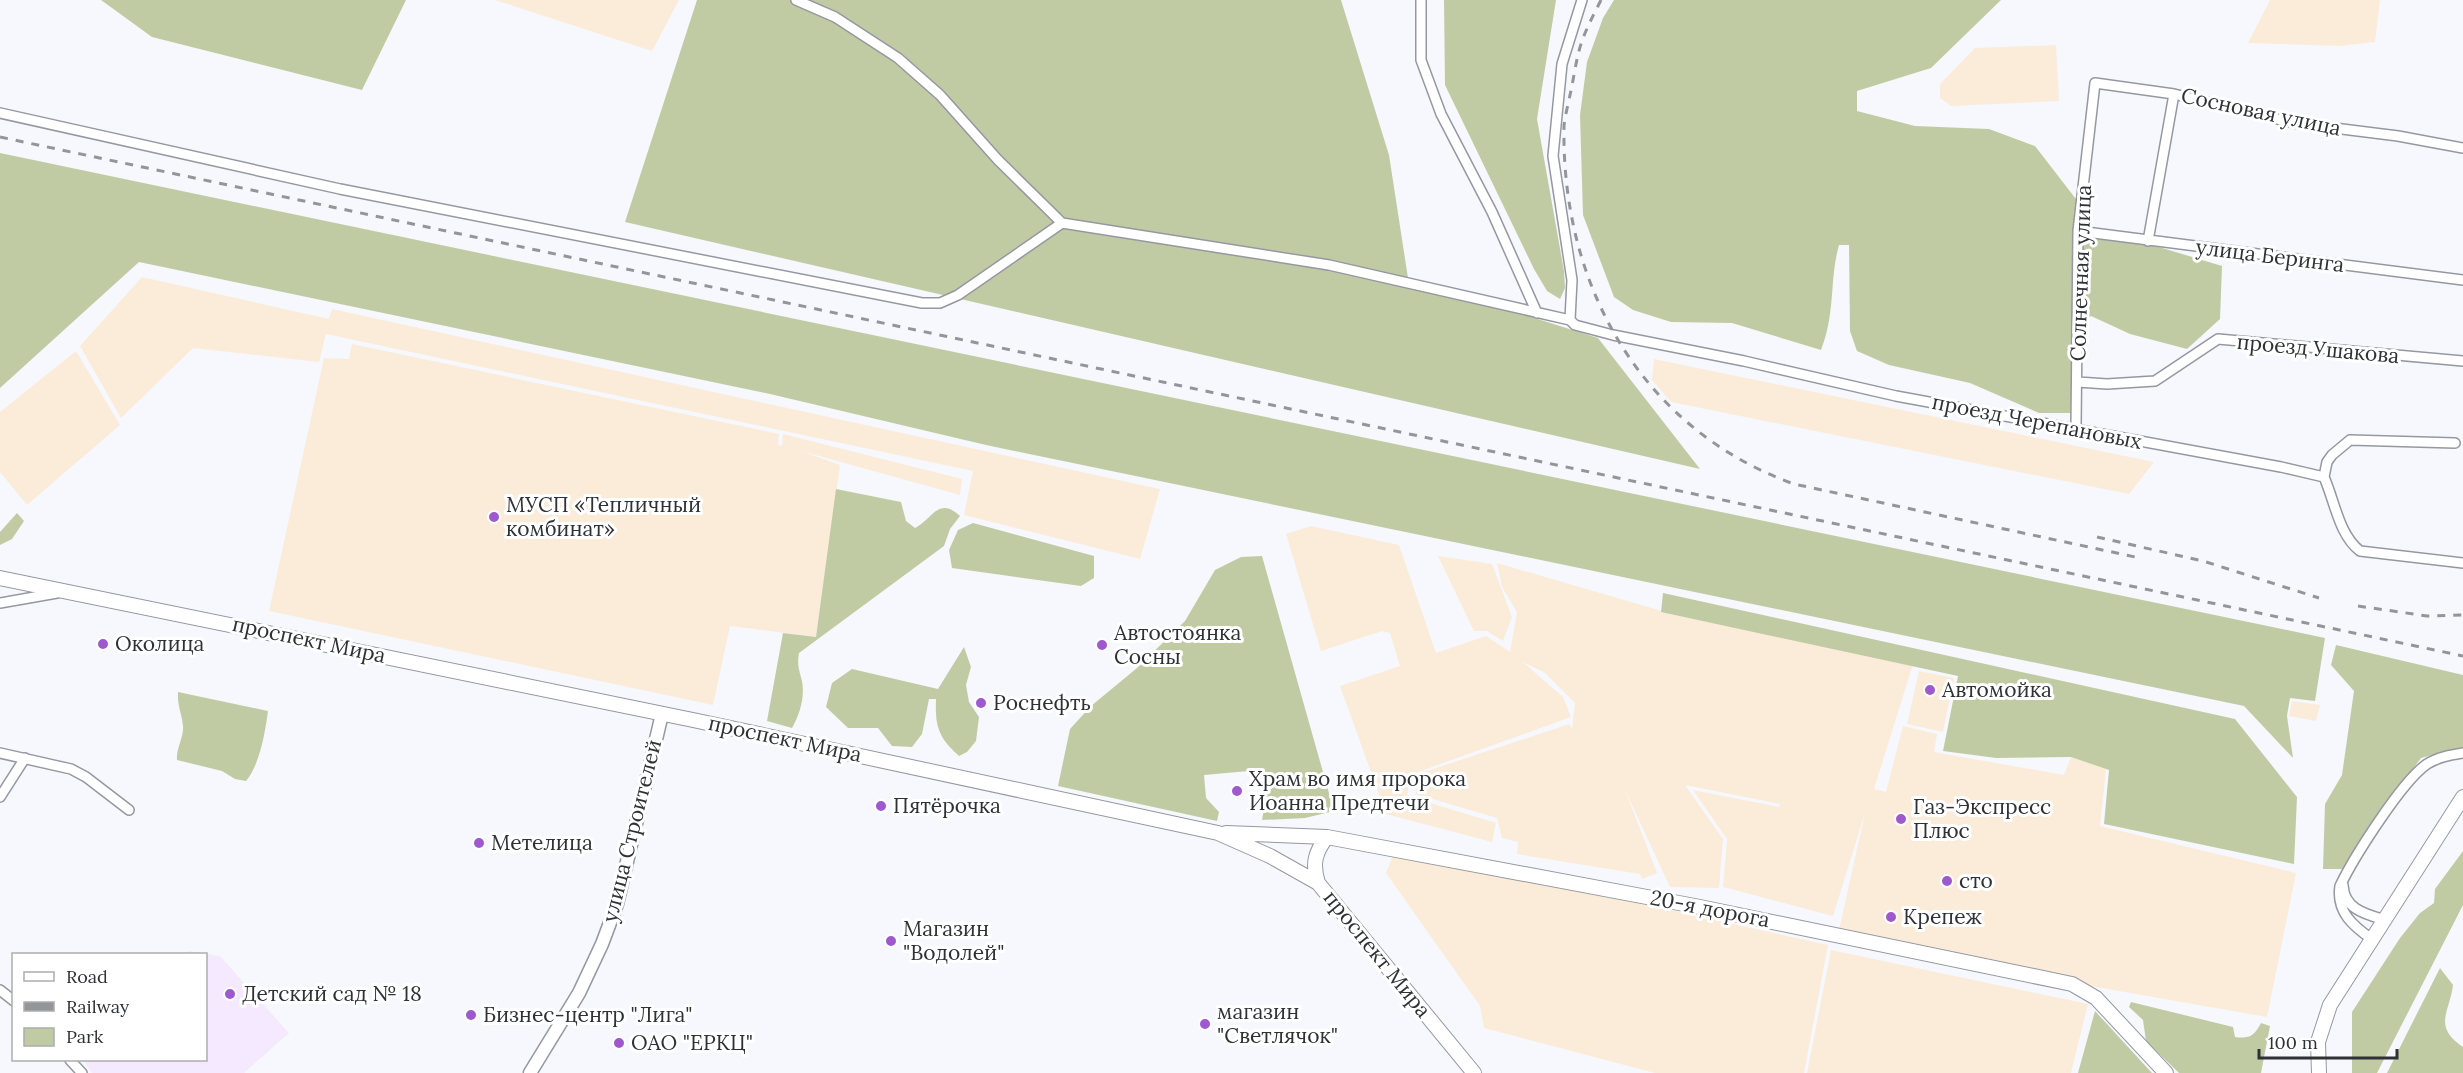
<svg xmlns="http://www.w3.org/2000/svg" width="2463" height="1073" font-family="Lora,serif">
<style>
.industrial{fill:#faecd9}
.education{fill:#f4e9fe}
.green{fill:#c0cba4}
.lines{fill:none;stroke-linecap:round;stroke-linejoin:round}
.minor-casing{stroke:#9598a2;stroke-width:12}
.tertiary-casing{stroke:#9598a2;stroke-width:15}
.secondary-casing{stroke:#9598a2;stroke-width:16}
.minor{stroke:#fff;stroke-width:9}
.tertiary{stroke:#fff;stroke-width:12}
.secondary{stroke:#fff;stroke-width:14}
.rail{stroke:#93959a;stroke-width:3;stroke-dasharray:8 8;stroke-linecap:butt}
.poi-dot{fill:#9e59ce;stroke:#fff;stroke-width:2}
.labels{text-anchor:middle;stroke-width:6;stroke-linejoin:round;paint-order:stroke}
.street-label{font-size:21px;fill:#2f3135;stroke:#fff}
.poi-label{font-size:21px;fill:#2f3135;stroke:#fff;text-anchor:start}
</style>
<rect width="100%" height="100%" fill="#f6f8fe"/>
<!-- industrial -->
<path class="industrial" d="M495 0H679L652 51Z
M2270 0H2380L2375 42 2340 46 2248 43Z
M2056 45 2059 101 1951 106 1940 98V84L1975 48Z
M142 277 329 319 328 321 332 309 1160 489 1140 559 964 515 973 471 326 334 319 362 193 348 121 418 80 346Z
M352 344 779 434 778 444 782 446 783 434 962 479 960 495 801 451 840 465 816 637 730 626 713 705 269 611 324 358 349 359Z
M76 351 120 425 27 505 0 472V412Z
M1654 359 2154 462 2129 494 1671 402 1652 380Z
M1311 526 1399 545 1436 653 1486 636 1510 652 1517 612 1502 587 1497 563 1679 616 1913 664 1874 789 1886 792 1903 726 1937 734 1934 752 2064 775 2071 757 2106 769 2100 826 2296 873 2267 1017 2079 984 1839 930 1865 813 1833 916 1723 887 1727 839 1693 790 1779 807 1780 804 1685 785 1723 839 1719 888 1670 887 1625 790 1657 873 1642 879 1640 874 1517 854 1518 842 1502 838 1497 818 1416 794 1415 775 1569 724 1572 729 1575 703 1545 673 1523 662 1563 697 1571 717 1410 775 1407 796 1496 823 1492 842 1386 814 1340 686 1400 666 1390 633 1382 631 1321 651 1286 534Z
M1438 556 1492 564 1512 617 1503 641 1487 631H1474Z
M1919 671 1954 678 1943 732 1907 724Z
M2292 701 2320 705 2316 721 2289 716Z
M1393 855 1513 875 1828 945 1804 1073H1655L1484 1028 1480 1006 1386 873Z
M1831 950 2088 1004 2071 1073H1807Z"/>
<!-- education -->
<path class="education" d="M189 951 220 956 289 1033 244 1073H92L83 1060H206V954H184Z"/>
<!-- green -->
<path class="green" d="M101 0H406L362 90 152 37Z
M697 0H1341L1389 155 1408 278 1598 338 1700 469 625 222Z
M1444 0H1556L1537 119 1564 271 1565 288 1560 299 1547 291 1534 269 1445 85Z
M1614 0H2001L1931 68 1857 91V111L1915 126 1989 129 2035 146 2079 203 2078 230 2085 237 2139 241 2222 266 2220 319 2187 349 2130 334 2091 316 2079 323V401L2071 413H2039L1970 383 1889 365 1857 351 1850 331 1849 245H1839C1829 281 1836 312 1821 350L1732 323 1671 322 1633 310 1614 297 1583 215 1580 115 1587 62 1603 18Z
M0 153 2325 638 2315 701 2290 698 2287 716 2293 758 2244 706 986 445 770 394 139 262 0 388Z
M836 489 901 502 906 521 915 528C933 519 938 496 960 516L950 529 944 546 799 653C797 665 799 669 802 681 805 697 800 714 792 728L767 721 783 633 816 637Z
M17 513 24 521 12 539 0 545V532Z
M973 523 1094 556V578L1081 586 952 568 949 550 958 530Z
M1262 556 1334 811 1305 818 1262 820 1267 793 1260 770 1204 775 1206 798 1219 812 1217 821 1058 786 1070 729 1091 706 1137 668 1185 621 1215 570 1241 557Z
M1663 593 2235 719 2297 797 2294 864 2104 824 2109 770 2071 757 1996 758 1943 751 1958 676 1661 612Z
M2336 645 2463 675V747L2421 758 2381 812 2345 869H2323L2325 804 2342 775 2354 691 2331 665Z
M964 647 971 667 966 685 969 702 979 717 976 741 967 752 959 756C938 737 935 726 936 699H929L922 734 912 747 892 746 878 728H848L826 707 832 683 852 669 938 689Z
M178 692 268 711C265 733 260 764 246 781L235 779 222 771 177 760C176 748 184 737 183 726 182 714 177 705 178 692Z
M2463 851V905L2377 1073H2352V1012L2400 938 2420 913 2434 903 2435 889Z
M2440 968 2453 985C2450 1012 2432 1026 2463 1047V1073H2387Z
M2131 1002 2233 1027 2235 1037C2250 1039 2254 1036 2261 1023L2270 1026 2261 1073H2179L2146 1041 2143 1020 2129 1007Z
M2095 1011 2152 1073H2078Z"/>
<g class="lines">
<!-- minor casing -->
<g class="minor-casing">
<path id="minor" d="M796 0 835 17 898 58 940 95 998 160 1062 223
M1421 0V60L1441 114 1492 212 1537 313
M0 113 340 189 922 303H940L958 295 1062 223 1329 265 1570 320 1575 325 1613 335 1744 361 1896 396 2281 467 2324 477
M2078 231 2463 280
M2148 241 2174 94
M1570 320 1572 280 1553 156 1562 64 1582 0
M2078 382 2107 384 2155 381 2218 339 2463 361
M2076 428 2078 231 2095 83 2174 94 2294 123 2398 136 2463 148
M2324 477C2335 502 2339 535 2360 551L2463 563
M2324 477 2327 462 2332 455 2350 440 2455 443
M0 603 57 593
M0 753 71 769 86 777 129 810
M0 797 25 758
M2343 885C2344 909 2365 914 2385 920
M2373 940C2353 926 2336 912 2340 886 2354 857 2402 781 2427 764 2438 757 2451 755 2463 753
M0 990 14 1001
M70 1060 82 1073"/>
</g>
<!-- tertiary casing -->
<g class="tertiary-casing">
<path id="tertiary" d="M530 1073 579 993 602 944 617 904 662 714"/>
</g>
<!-- secondary casing -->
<g class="secondary-casing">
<path id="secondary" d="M0 578 693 720 1218 833 1270 856 1318 883 1474 1073
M1226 833 1327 837 1700 907 2072 984 2096 998 2166 1073
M1318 883C1312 864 1315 852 1327 837
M2319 1073 2318 1042 2330 1005 2463 797"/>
</g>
<!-- minor -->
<use href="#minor" class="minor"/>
<!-- tertiary -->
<use href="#tertiary" class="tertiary"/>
<!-- secondary -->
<use href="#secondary" class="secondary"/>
<!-- rail -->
<path class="rail" d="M1601 0C1594 14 1587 27 1582 41 1576 58 1574 78 1570 95 1568 105 1565 116 1564 126 1561 285 1641 429 1794 484L2140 558
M0 137 2463 656
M2097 537 2203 561 2319 598
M2358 606 2427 616 2463 615"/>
</g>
<!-- markers -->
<g class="poi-dot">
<circle cx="494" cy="517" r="6"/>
<circle cx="103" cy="644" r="6"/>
<circle cx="1102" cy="645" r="6"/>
<circle cx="1930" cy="690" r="6"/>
<circle cx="981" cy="703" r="6"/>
<circle cx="1237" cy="791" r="6"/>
<circle cx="881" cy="806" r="6"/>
<circle cx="1901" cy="819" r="6"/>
<circle cx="479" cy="843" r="6"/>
<circle cx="1947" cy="881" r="6"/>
<circle cx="1891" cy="917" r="6"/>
<circle cx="891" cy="941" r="6"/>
<circle cx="230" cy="994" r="6"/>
<circle cx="471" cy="1015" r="6"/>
<circle cx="1205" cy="1024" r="6"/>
<circle cx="619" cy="1043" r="6"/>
</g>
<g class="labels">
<!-- street labels -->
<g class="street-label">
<text transform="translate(2261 112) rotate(12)" y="7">Сосновая улица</text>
<text transform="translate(2270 256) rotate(7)" y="7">улица Беринга</text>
<text transform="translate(2081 273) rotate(-88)" y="7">Солнечная улица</text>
<text transform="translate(2318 349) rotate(5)" y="7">проезд Ушакова</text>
<text transform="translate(2037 422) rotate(11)" y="7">проезд Черепановых</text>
<text transform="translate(309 640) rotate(12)" y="7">проспект Мира</text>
<text transform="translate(785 739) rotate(12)" y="7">проспект Мира</text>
<text transform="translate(632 831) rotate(-76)" y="7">улица Строителей</text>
<text transform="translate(1710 909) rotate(11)" y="7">20-я дорога</text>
<text transform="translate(1377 954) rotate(51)" y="7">проспект Мира</text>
</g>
<!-- poi labels -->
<g class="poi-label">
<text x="506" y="512">МУСП «Тепличный<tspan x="506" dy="24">комбинат»</tspan></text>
<text x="1114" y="640">Автостоянка<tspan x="1114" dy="24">Сосны</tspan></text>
<text x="115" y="651">Околица</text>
<text x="1942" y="697">Автомойка</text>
<text x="993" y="710">Роснефть</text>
<text x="1249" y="786">Храм во имя пророка<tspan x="1249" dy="24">Иоанна Предтечи</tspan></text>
<text x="893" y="813">Пятёрочка</text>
<text x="1913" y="814">Газ-Экспресс<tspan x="1913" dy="24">Плюс</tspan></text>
<text x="491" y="850">Метелица</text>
<text x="1959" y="888">сто</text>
<text x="1903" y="924">Крепеж</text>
<text x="903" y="936">Магазин<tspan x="903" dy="24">"Водолей"</tspan></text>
<text x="242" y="1001">Детский сад № 18</text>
<text x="1217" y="1019">магазин<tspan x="1217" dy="24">"Светлячок"</tspan></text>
<text x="483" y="1022">Бизнес-центр "Лига"</text>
<text x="631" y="1050">ОАО "ЕРКЦ"</text>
</g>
</g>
<!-- legend -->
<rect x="12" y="953" width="195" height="108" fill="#ffffff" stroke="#acadae" stroke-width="1.5"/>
<rect x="24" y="972" width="30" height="9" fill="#ffffff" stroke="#acadae" stroke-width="1.5"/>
<text x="66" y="983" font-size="18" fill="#2f3135">Road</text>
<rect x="24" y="1002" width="30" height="9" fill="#93959a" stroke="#acadae" stroke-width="1.5"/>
<text x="66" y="1013" font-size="18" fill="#2f3135">Railway</text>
<rect x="24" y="1028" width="30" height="18" fill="#c0cba4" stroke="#acadae" stroke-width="1.5"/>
<text x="66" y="1043" font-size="18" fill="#2f3135">Park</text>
<!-- scale -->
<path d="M2259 1049v9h138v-9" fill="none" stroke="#2f3135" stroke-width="3"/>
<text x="2268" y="1049" font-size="18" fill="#2f3135" stroke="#ffffff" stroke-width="4.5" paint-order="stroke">100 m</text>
</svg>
